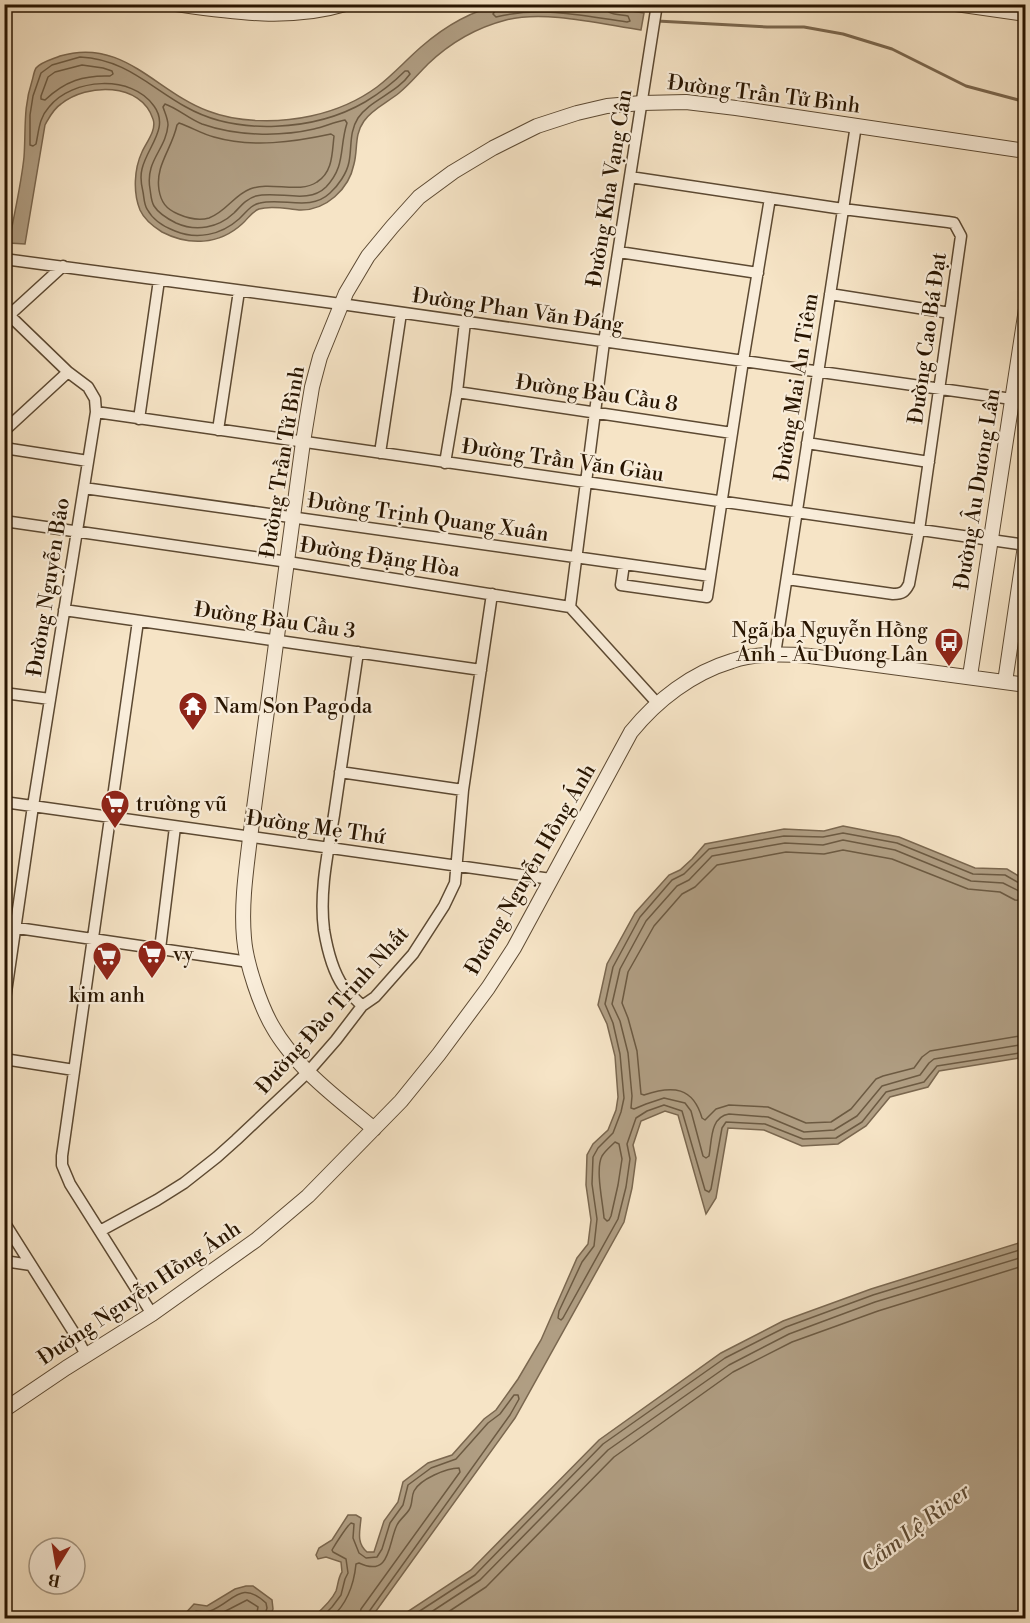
<svg xmlns="http://www.w3.org/2000/svg" width="1030" height="1623" font-family="'Libre Bodoni',serif">
<style>
.water{fill:#b09e83;stroke:#7a674f;stroke-width:1.5}
.lines{fill:none;stroke-linecap:round;stroke-linejoin:round}
.shore{stroke:#6c5a42;stroke-width:1.5}
.stream{stroke:#7a674f;stroke-width:3}
.minor-casing{stroke:#5c4932;stroke-width:13}
.tertiary-casing{stroke:#5c4932;stroke-width:16}
.minor{stroke:#f9edda;stroke-width:10}
.tertiary{stroke:#f9edda;stroke-width:14}
.labels{text-anchor:middle;stroke-width:4.5;stroke-linejoin:round;paint-order:stroke}
.street-label{font-size:21px;fill:#281501;stroke:#f9edda}
.poi-label{font-size:21px;fill:#281501;stroke:#f9edda;text-anchor:start}
.water-label{font-size:22px;font-style:italic;fill:#5e4c35;stroke:#f9edda}
</style>
<rect width="100%" height="100%" fill="#f6e4c6"/>
<filter id="stains"><feTurbulence type="fractalNoise" baseFrequency=".00333" numOctaves="4"/><feColorMatrix values="0 0 0 0 .2 0 0 0 0 .09 0 0 0 0 .02 0 0 0 .5 -.17"/></filter>
<radialGradient id="worn" r=".72"><stop offset=".6" stop-color="#630" stop-opacity="0"/><stop offset="1" stop-color="#630" stop-opacity=".3"/></radialGradient>
<!-- water -->
<path class="water" d="M500 5 587 4 644 13 641 30C601 24 545 10 506 20 475 28 451 42 428 64 418 74 410 84 399 93 388 102 372 109 364 121 354 135 358 149 354 164 349 189 326 211 299 210 287 209 272 205 259 209 251 212 248 219 242 224 219 245 189 246 162 232 154 227 144 219 140 210 133 193 134 169 142 152 146 143 157 130 153 119 141 82 87 83 61 104 53 109 49 118 45 125L25 244 9 243C14 214 21 186 24 157 26 130 23 108 32 81 33 78 34 71 36 68 41 62 53 59 60 56 123 37 156 92 208 111 239 123 279 123 311 116 334 111 358 101 377 87 393 75 406 60 421 47 444 27 470 11 500 5Z
M843 826 899 837 975 868 1007 869 1025 880V1057L939 1071 928 1087 890 1097 866 1126 838 1144 802 1146 764 1130 728 1128 716 1198 706 1214 678 1115 665 1111 641 1121 633 1145 636 1158 632 1188 624 1222 515 1418 371 1618H312C320 1611 331 1602 336 1591 338 1585 338 1578 342 1572L341 1562 326 1557 318 1559 316 1555 319 1548 332 1540 348 1515H356L361 1518C360 1531 356 1543 367 1552H374L384 1521 398 1502 403 1482 428 1463 452 1455 484 1419 496 1410 518 1379 541 1340 577 1258 588 1244 591 1220 586 1185 587 1155 593 1144 608 1130 616 1110 618 1097 615 1056 607 1024 598 1005 607 964 635 913 669 875 680 870 692 859 705 844 784 829 824 831Z
M1025 1241V1618H398L471 1570 599 1440 721 1353 783 1321 871 1289Z
M246 1586H253L272 1600 273 1609 270 1618H181L194 1604 207 1606 235 1589Z"/>
<g class="lines">
<!-- shore -->
<path class="shore" d="M497 4V8L493 14 496 17C541 6 582 16 627 22L630 21 628 16C619 14 605 16 604 4
M80 57C125 59 150 87 186 107 237 136 315 131 365 102 380 93 393 83 405 71H408L410 74C397 93 370 100 358 118 349 132 352 147 349 162 347 173 338 186 330 193 310 212 283 197 260 203 250 205 246 213 239 219 221 235 197 240 175 231 164 227 153 220 147 209 144 204 144 197 143 192 141 184 140 177 142 169 147 147 170 128 154 106 132 74 72 78 49 107 39 118 39 130 36 144L33 146 30 145V115L33 96 41 73 52 65Z
M82 65 103 68 112 71 113 74 110 76C84 75 65 81 45 100L41 99V96L48 77 55 72Z
M165 104C177 108 189 119 202 124 236 136 279 137 314 129 324 127 334 122 345 120L347 123C339 148 346 166 326 187 308 205 278 190 256 196 246 199 241 206 234 213 218 228 196 232 176 223 168 219 159 214 154 206 151 201 151 195 150 189 145 160 166 150 168 125 168 119 165 113 163 107Z
M179 123C191 127 202 134 214 137 252 148 294 142 331 134L334 136C332 153 333 172 317 182 299 194 271 181 250 189 234 195 226 212 209 218 198 221 187 218 178 214 166 209 161 202 159 190 155 165 172 149 177 125Z
M1026 885 1021 884 1005 875 973 874 897 843 843 833 823 837 784 836 709 849 684 874 672 880 640 917 613 967 605 1004 613 1023 620 1054 624 1098 621 1112 613 1133 598 1148 593 1157 592 1184 597 1219 594 1246 582 1262 559 1311 558 1318 561 1320 563 1318 618 1219 626 1187 630 1159 627 1144 636 1118 647 1111 664 1105 682 1111 705 1190 709 1192 711 1189 722 1128 726 1122 765 1124 803 1139 836 1138 862 1122 886 1092 924 1082 937 1066 1026 1052
M1026 892 1019 891 1003 883 971 881 895 850 843 840 823 845 785 843 712 856 689 880 677 886 646 921 620 969 612 1004 620 1021 628 1053 632 1096 631 1108 634 1109 646 1104 664 1098 685 1103 691 1111 703 1156 706 1158 709 1156C712 1140 710 1117 729 1114L768 1117 804 1132 834 1130 857 1116 882 1086 920 1075 929 1063 934 1059 1026 1044
M1026 901 1015 900 1000 892 968 889 892 859 843 850 824 854 786 852 717 865 695 887 682 894 654 926 628 972 622 1003 628 1018 637 1051 641 1094 644 1095C673 1085 693 1087 702 1118L705 1120 716 1109 729 1105 768 1107 806 1123 831 1122 851 1109 876 1079 883 1076 914 1068 922 1057 930 1051 1026 1035
M615 1142 619 1144 622 1159 618 1185 611 1216 609 1220 607 1221 604 1218C603 1203 595 1169 602 1156 605 1151 611 1146 615 1142Z
M188 1618 196 1611C200 1611 206 1613 210 1611 234 1602 240 1579 266 1603L267 1608 264 1618
M212 1618 247 1600 258 1607 256 1618
M321 1618 332 1607 341 1595 345 1579 348 1573 346 1559 333 1552 332 1550C336 1543 347 1526 351 1523L354 1524 353 1538 359 1553 366 1558 377 1557 382 1549 390 1523 403 1505 408 1485 431 1468 456 1459 488 1423 500 1414 514 1395H518L519 1399 510 1415 368 1613 366 1618
M331 1618C347 1604 354 1584 356 1564L359 1563C391 1578 388 1543 397 1525 400 1519 406 1515 409 1510 413 1504 411 1497 414 1491 420 1479 447 1468 459 1468L460 1472 361 1609 359 1618
M409 1618 475 1575 603 1444 725 1358 786 1327 873 1295 1026 1248
M422 1618 480 1580 608 1450 729 1365 789 1334 875 1302 1026 1256
M439 1618 486 1587 614 1457 733 1372 792 1342 878 1311 1026 1265"/>
<!-- stream -->
<path class="stream" d="M657 21 767 27H804L843 34 892 49 966 86 1026 102"/>
<!-- minor casing -->
<g class="minor-casing">
<path id="minor" d="M657 4 604 342 570 607 657 703
M630 177 843 209 948 222 954 223 961 236 919 530 909 584C905 592 902 594 893 594L787 579
M619 252 758 273
M4 259 341 304 1026 401
M830 294 950 313
M5 319 63 266
M457 392 732 433
M96 412 1026 545
M139 419 159 280
M218 430 239 291
M4 431 68 372
M807 443 929 462
M4 448 88 461
M380 453 401 313
M445 463 457 392 465 322
M84 488 710 576
M4 521 288 562 570 607
M624 564 621 585 707 597 743 361 770 198
M64 610 481 670
M138 621 62 1156V1165L70 1184 152 1314
M358 652C350 706 342 761 334 815 328 852 319 892 324 930 327 948 332 970 343 986 348 993 356 999 362 1006
M775 654 856 125
M4 693 50 699
M340 772 463 790
M4 802 551 879
M4 926 249 962
M160 949 175 827
M4 1006 33 806 96 412 95 399 88 387 68 372 9 315
M4 1059 74 1070
M4 1222 76 1336 86 1355
M100 1231 157 1200 184 1183 217 1157 236 1140 308 1072 336 1040 362 1006 375 997 413 954 444 906 455 883 463 790 492 594
M4 1261 31 1265"/>
</g>
<!-- tertiary casing -->
<g class="tertiary-casing">
<path id="tertiary" d="M176 4C232 12 289 21 345 4
M956 4 1026 14
M970 676 1026 309
M1005 682 1026 539
M374 1129C352 1110 326 1091 305 1069 294 1057 282 1043 274 1029 261 1008 246 964 244 938 241 905 246 871 250 838L303 442 312 387 320 357 346 293 368 256 392 227 419 197 453 172 493 148 537 126 577 113 607 106 642 103 686 102 736 108 1026 151
M4 1410 66 1368 152 1314 256 1240 308 1196 401 1101 439 1054 488 988 514 948 631 732C657 700 692 673 732 661 756 653 784 654 810 656L1026 685"/>
</g>
<!-- minor -->
<use href="#minor" class="minor"/>
<!-- tertiary -->
<use href="#tertiary" class="tertiary"/>
</g>
<!-- icons -->
<defs>
<g id="bus-pin" transform="scale(1.5)"><path d="M0 17L-7.5 6A9.5 9.5 0 1 1 7.5 6Z" fill="#8f2418" stroke="#f9edda"/><path d="M-5-6H5V4H4V6H2V4H-2V6H-4V4H-5ZM-3.5-4V0h7V-4ZM-3.5 1.2v1.5H-2V1.2ZM2 1.2v1.5H3.5V1.2Z" fill="#fff"/></g>
<g id="temple-pin" transform="scale(1.5)"><path d="M0 17L-7.5 6A9.5 9.5 0 1 1 7.5 6Z" fill="#8f2418" stroke="#f9edda"/><path d="M0-6L5-2H3V0L6.5 2.5H4V6H1.5V3h-3V6H-4V2.5H-6.5L-3 0V-2H-5Z" fill="#fff"/></g>
<g id="supermarket-pin" transform="scale(1.5)"><path d="M0 17L-7.5 6A9.5 9.5 0 1 1 7.5 6Z" fill="#8f2418" stroke="#f9edda"/><path d="M-6-5.5h2.5l.6 2H6L4.5 2H-2.5L-4.4-4H-6ZM-1.5 3.2a1.3 1.3 0 1 0 .1 0ZM3 3.2a1.3 1.3 0 1 0 .1 0Z" fill="#fff"/></g>
</defs>
<g fill-rule="evenodd">
<use href="#bus-pin" x="949" y="642"/>
<use href="#temple-pin" x="193" y="706"/>
<use href="#supermarket-pin" x="115" y="804"/>
<use href="#supermarket-pin" x="152" y="954"/>
<use href="#supermarket-pin" x="107" y="956"/>
</g>
<g class="labels">
<!-- street labels -->
<g class="street-label">
<text transform="translate(764 94) rotate(7)" y="7">Đường Trần Tử Bình</text>
<text transform="translate(609 188) rotate(-81)" y="7">Đường Kha Vạng Cân</text>
<text transform="translate(518 310) rotate(8)" y="7">Đường Phan Văn Đáng</text>
<text transform="translate(927 338) rotate(-82)" y="7">Đường Cao Bá Đạt</text>
<text transform="translate(796 387) rotate(-81)" y="7">Đường Mai An Tiêm</text>
<text transform="translate(597 393) rotate(8)" y="7">Đường Bàu Cầu 8</text>
<text transform="translate(563 460) rotate(8)" y="7">Đường Trần Văn Giàu</text>
<text transform="translate(282 462) rotate(-81)" y="7">Đường Trần Tử Bình</text>
<text transform="translate(977 489) rotate(-81)" y="7">Đường Âu Dương Lân</text>
<text transform="translate(428 517) rotate(8)" y="7">Đường Trịnh Quang Xuân</text>
<text transform="translate(380 557) rotate(9)" y="7">Đường Đặng Hòa</text>
<text transform="translate(48 587) rotate(-81)" y="7">Đường Nguyễn Bảo</text>
<text transform="translate(275 620) rotate(8)" y="7">Đường Bàu Cầu 3</text>
<text transform="translate(316 827) rotate(8)" y="7">Đường Mẹ Thứ</text>
<text transform="translate(530 869) rotate(-60)" y="7">Đường Nguyễn Hồng Ánh</text>
<text transform="translate(332 1010) rotate(-48)" y="7">Đường Đào Trinh Nhất</text>
<text transform="translate(139 1293) rotate(-34)" y="7">Đường Nguyễn Hồng Ánh</text>
</g>
<!-- poi labels -->
<g class="poi-label">
<text x="928" y="637" text-anchor="end">Ngã ba Nguyễn Hồng<tspan x="928" dy="24">Ánh - Âu Dương Lân</tspan></text>
<text x="214" y="713">Nam Son Pagoda</text>
<text x="136" y="811">trường vũ</text>
<text x="173" y="961">vy</text>
<text x="107" y="1002" text-anchor="middle">kim anh</text>
</g>
<!-- water labels -->
<g class="water-label">
<text transform="translate(915 1527) rotate(-37)" y="8">Cẩm Lệ River</text>
</g>
</g>
<!-- margin -->
<rect width="1030" height="1623" fill="none" stroke="#f6e4c6" stroke-width="24"/>
<rect x="6" y="6" width="1018" height="1611" fill="none" stroke="#281501" stroke-width="3"/>
<rect x="12" y="12" width="1006" height="1599" fill="none" stroke="#281501" stroke-width="1.5"/>
<!-- north arrow -->
<g transform="translate(57 1566) rotate(191)"><circle r="28" fill="#f9edda" stroke="#a59783" stroke-width="1.5"/>
<path d="M0-4.5L10 22L0 15L-10 22Z" fill="#8f2418"/>
<text y="-9" font-size="16" font-weight="bold" text-anchor="middle" fill="#281501">B</text>
</g>
<rect width="100%" height="100%" filter="url(#stains)"/>
<rect width="100%" height="100%" fill="url(#worn)"/>
</svg>
